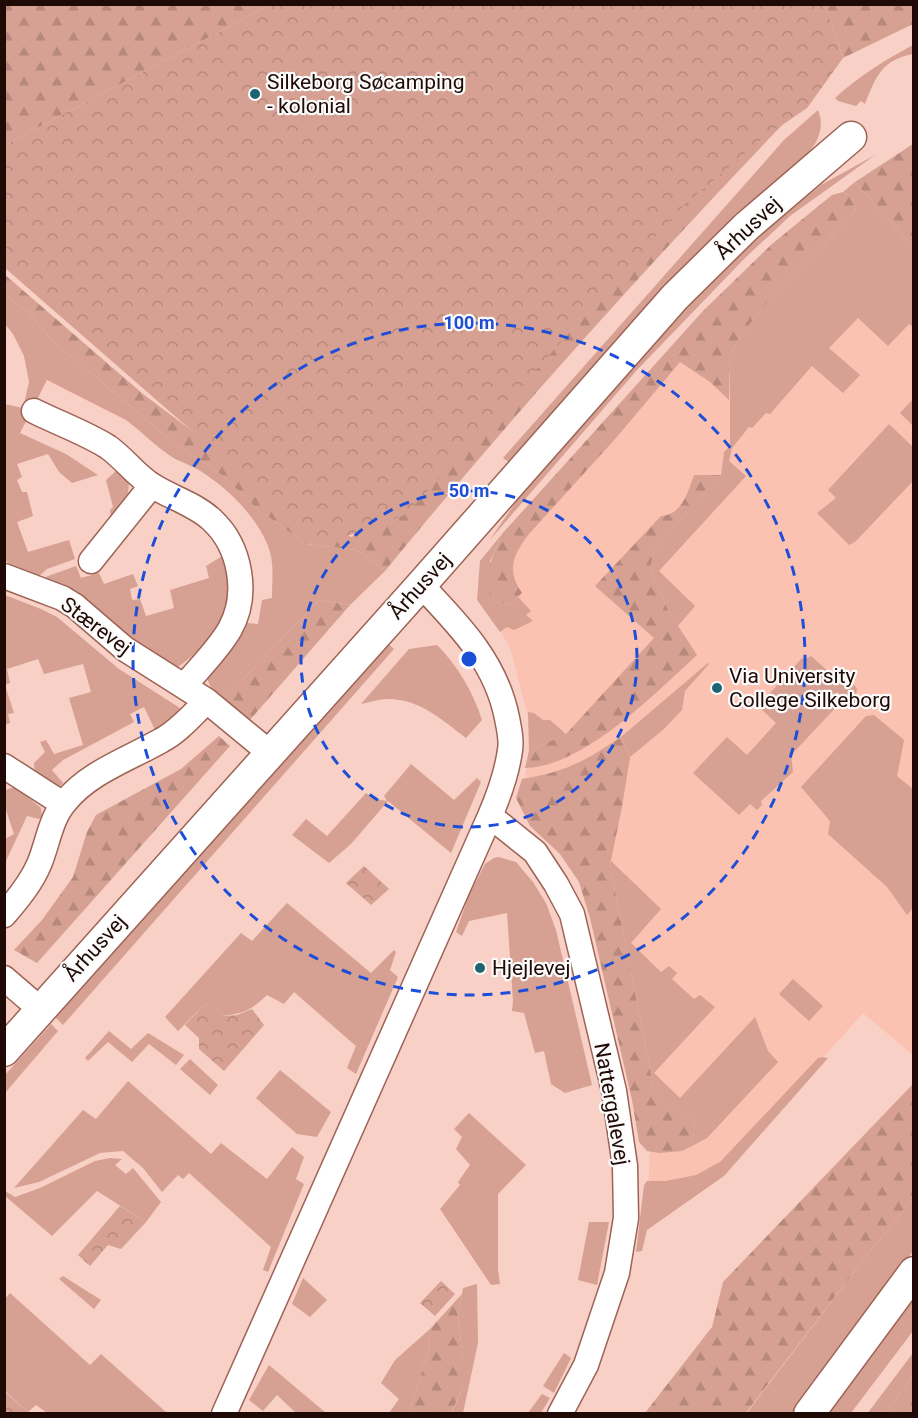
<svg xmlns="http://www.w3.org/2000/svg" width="918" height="1418" font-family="Roboto,sans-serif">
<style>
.built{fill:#fbc1b1}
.grass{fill:#d6a092}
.forest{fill:url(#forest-firs)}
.park{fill:url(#park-crowns)}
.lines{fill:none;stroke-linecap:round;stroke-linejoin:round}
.minor-casing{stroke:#9d6355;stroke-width:27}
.tertiary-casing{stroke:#9d6355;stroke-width:33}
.minor{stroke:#fff;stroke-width:24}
.tertiary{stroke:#fff;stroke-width:30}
.ring{fill:none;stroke:#1d4ed8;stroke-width:3;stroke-dasharray:10 8}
.poi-dot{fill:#1d6473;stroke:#fbfbfb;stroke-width:2}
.labels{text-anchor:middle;stroke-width:4.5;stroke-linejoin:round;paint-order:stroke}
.poi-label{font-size:21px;fill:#200a06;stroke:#fbfbfb;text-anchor:start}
.street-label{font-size:21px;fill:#200a06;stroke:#fbfbfb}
.centre{fill:#1d4ed8;stroke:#fbfbfb;stroke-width:3}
.ring-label{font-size:18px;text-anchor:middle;font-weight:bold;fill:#1d4ed8;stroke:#fbfbfb;stroke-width:4.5;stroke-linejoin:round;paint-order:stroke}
</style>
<defs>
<pattern id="forest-firs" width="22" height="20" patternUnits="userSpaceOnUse" patternTransform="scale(1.5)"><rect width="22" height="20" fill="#d6a092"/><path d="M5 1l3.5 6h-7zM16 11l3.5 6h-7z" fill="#b7887c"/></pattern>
<pattern id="park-crowns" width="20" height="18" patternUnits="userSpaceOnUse" patternTransform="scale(1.5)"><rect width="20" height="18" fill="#d6a092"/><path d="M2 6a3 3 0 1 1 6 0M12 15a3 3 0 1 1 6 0" fill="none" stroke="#b7887c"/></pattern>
</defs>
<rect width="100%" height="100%" fill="#f8d0c6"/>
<!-- built -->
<path class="built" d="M913 238V1055L863 1013 725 1167 648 1197 650 1144 583 879 523 798 531 728 510 648 482 600 504 547 776 249Z"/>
<!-- grass -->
<path class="grass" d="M913 45V54C882 60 876 76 865 104L861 101 856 106 838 101 835 98C859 76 885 60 913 45Z
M818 110C832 144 791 169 769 188L510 463 503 458 784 140Z
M875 155 790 216 745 258 637 370 489 541 518 499 606 395 681 311 777 220 821 185Z
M855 182 913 247V327L909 324 888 346 858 318 829 348 860 375 843 393 812 366 770 414 766 413 752 428 749 427 732 448 729 461 746 476 659 571 695 606 678 626 669 612 650 569 654 550 721 475 724 452 730 446V354L741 335 771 298 856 210 852 198 843 192Z
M5 294 29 313 54 342 174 443 222 475 256 508 306 544 357 550 385 571 350 605 319 600 224 699C213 691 208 687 207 674L247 623 258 624 262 600 272 598C272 583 274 566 270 552 261 521 229 489 202 472 192 465 179 462 169 455 153 444 141 431 126 420L47 380 20 433 66 454 98 475 72 483 59 472 48 454 17 464 22 477 17 480 22 492H27L33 516 17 522 28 552 69 540 75 559 47 569 38 577 16 569 5 560 4 404 23 408 29 382 24 356 13 334 5 324Z
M913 399V426L900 413Z
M889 424 913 447V481L855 542 849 545 817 513 836 498 828 490Z
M117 470 129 481 128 493 111 517 110 510 113 507 106 480Z
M502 534 490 561 493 601 509 605 518 597 531 611 526 615 533 621 514 630 507 627 500 632 477 600 480 561Z
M224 555C239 604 218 639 178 667L168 666 41 581 48 576 76 566 81 578 99 573 104 584 133 574 138 586 130 589 132 600 140 599 146 616 174 608 170 590 209 578 206 566Z
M5 595 41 609 57 617 119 669 180 708 175 717 156 732 144 707 130 714 134 722 63 760 52 770 63 783 60 786 51 787 35 776 34 763 45 752 40 742 46 740 54 754 83 745 69 698 91 692 83 664 44 674 38 659 7 669 10 683 5 685 14 713 8 714 10 723 5 725Z
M385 641 394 649 63 1025 55 1017Z
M437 645C458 666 473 692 482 720L466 738C442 720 420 699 388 699 379 699 370 702 361 704L409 649Z
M811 656 847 688 853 684 857 688 855 705 852 708 846 702 845 698 837 692 835 694 842 701 791 755 793 772 761 801 762 805 757 810 750 804 739 815 693 773 727 737 747 755 776 723 758 706 802 658 804 660Z
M708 663 709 664 685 691 682 710 664 729 630 757 621 737Z
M528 712 534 713 543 720H550L566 734 529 751Z
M874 715 904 740 897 776 913 789V908L907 915 887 887 828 834 830 821 801 787 866 716Z
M411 764 454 800 477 778 481 782 451 853 388 801 351 844 329 863 292 835 306 819 327 836 366 793 375 799 387 801 384 796Z
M15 787 41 808 42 817 39 819 27 816 5 863V839L14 834 5 807V790Z
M498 857 516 862 533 882 546 903 556 930 592 1085 565 1093 551 1084 544 1051 535 1053 524 1013 512 1011 513 1001 507 913 469 921 462 936 456 932 469 895 485 864 494 858Z
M611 861 661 909 631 943 661 972 669 966 677 973 672 979 694 999 700 995 715 1007 654 1073 680 1098 755 1017 768 1051 778 1062 707 1138 692 1146 695 1122 670 1108 654 1090 610 865Z
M287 903 371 973 394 950 396 952 390 970 398 977 356 1074 347 1068 356 1046 294 992 284 1004 267 995C251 1010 244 1014 221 1016L205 1004 178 1031 165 1017 241 933 252 941Z
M793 979 823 1006 809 1021 779 994Z
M51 1024 58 1031 5 1093V1075Z
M109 1031 131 1049 148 1033 184 1055 176 1065 149 1044 132 1062 108 1042 88 1061 85 1058Z
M823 1057 828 1058 724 1176 647 1230 642 1251 636 1252 644 1185 647 1181H666L696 1175 720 1162 818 1058Z
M190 1059 218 1085 210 1095 180 1069Z
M280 1070 331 1112 317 1137 297 1134 256 1098Z
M128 1081 211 1154 221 1143 267 1179 292 1147 304 1157 296 1179 304 1184 268 1272 263 1270 271 1247 189 1173 183 1179 178 1175 162 1192 143 1168 123 1151 100 1153 39 1182 14 1188 83 1110 96 1119Z
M469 1113 526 1165 498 1194V1269L500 1284 491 1285 440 1209 460 1185 458 1182 470 1165 456 1149 462 1137 454 1129Z
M110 1158 122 1159 115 1165 126 1174 133 1168 161 1202 146 1222 97 1191 52 1236 5 1196V1191L15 1197 40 1188 95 1161Z
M913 1199V1251L792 1413 746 1414 867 1255Z
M589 1222H609L597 1285 578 1280Z
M63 1276 101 1300 94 1309 59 1279Z
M303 1278 327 1300 310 1317 292 1304Z
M477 1284 478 1343 463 1413 451 1414 463 1387V1359L458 1317 463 1288Z
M10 1293 90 1365 101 1354 167 1413H47L36 1405 28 1412 5 1391V1299Z
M913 1294V1331L851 1413 826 1414Z
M430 1329 428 1352 409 1413H389L399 1399 381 1383 395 1360Z
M564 1353 571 1358 554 1393 543 1386Z
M913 1353V1375L886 1413 867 1414Z
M269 1365 326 1413H296L277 1395 263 1411 249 1400Z
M542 1394 550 1398 541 1413H528Z"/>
<!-- forest -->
<path class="forest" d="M5 5H270L5 145Z
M825 5H913V24L843 58Z
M806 100C660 252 518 408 385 571L357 550 306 544 256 508 222 475 174 443 54 342 29 313 5 294 4 274 143 394 317 525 352 537 385 503 416 418Z
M913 144V247L855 182Z
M843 192 852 198 856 210 771 298 741 335 730 354 729 400 710 382 680 362 616 438 529 534C513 555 506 569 522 593L509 605 493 601C480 580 493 555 502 534L703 311 772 244 832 195Z
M694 475H721L654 550 650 569 669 612 697 655C655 693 584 767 525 768L529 751 566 734 654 638 595 586 661 516C682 515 688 492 694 475Z
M319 600 350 605 249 721 224 699Z
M219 736 230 746 37 963 14 950 42 920 73 877 87 832 96 815 181 769Z
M621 737 630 757 622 807 610 865 654 1090 670 1108 695 1122 692 1146 682 1151 659 1153 647 1151 639 1142 632 1100 590 918 579 882 560 854 530 826 516 798 522 779C566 772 585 761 621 737Z
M913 1084V1199L867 1255 746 1413H645L712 1327 723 1282Z
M462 1294 458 1317 463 1359V1387L451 1413H409L428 1352 430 1329Z
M913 1375V1413H886Z"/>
<!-- park -->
<path class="park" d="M270 5H825L843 58 807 108 762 139 681 208 407 514 323 545 5 268V145Z
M364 866 389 889 371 905 346 883Z
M205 1004 222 1016 237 1015 252 1009 264 1025 224 1071 199 1049V1038L185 1025Z
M120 1206 146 1222 121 1249 108 1245 90 1266 78 1255Z
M441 1281 455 1294 435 1316 420 1303Z
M4 1391 28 1412 30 1413H5Z"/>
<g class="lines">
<!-- minor casing -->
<g class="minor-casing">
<path id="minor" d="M34 411C58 423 86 433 108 447 124 458 136 476 153 486 172 498 195 504 212 520 241 547 249 595 230 629 218 650 199 668 184 686
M91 561 152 485
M4 576 62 598 75 606 125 649 207 701 270 753
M4 766 63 804
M490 816 535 852 556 884 572 914 614 1091 625 1166 626 1218 617 1273 586 1365 560 1414
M4 915C18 899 32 882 40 862 48 842 51 818 65 802 89 772 129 759 162 740 179 731 193 714 207 701
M4 978 40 1009
M224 1414 490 816C499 795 507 773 510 750 512 740 509 729 507 718 496 662 459 625 421 585"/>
</g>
<!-- tertiary casing -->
<g class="tertiary-casing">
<path id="tertiary" d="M4 1051 421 585 675 297 746 227 851 137
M809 1414 914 1272"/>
</g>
<!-- minor -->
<use href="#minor" class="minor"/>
<!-- tertiary -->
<use href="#tertiary" class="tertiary"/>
</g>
<!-- distance rings -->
<g class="ring">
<circle cx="469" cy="659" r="168"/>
<circle cx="469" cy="659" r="336"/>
</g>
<!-- markers -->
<g class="poi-dot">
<circle cx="255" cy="94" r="6"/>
<circle cx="717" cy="688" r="6"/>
<circle cx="480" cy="968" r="6"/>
</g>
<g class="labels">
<!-- poi labels -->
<g class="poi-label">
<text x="267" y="89">Silkeborg Søcamping<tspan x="267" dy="24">- kolonial</tspan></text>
<text x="729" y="683">Via University<tspan x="729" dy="24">College Silkeborg</tspan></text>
<text x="492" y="975">Hjejlevej</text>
</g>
<!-- street labels -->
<g class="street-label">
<text transform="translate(748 228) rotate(-43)" y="7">Århusvej</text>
<text transform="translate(420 586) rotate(-48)" y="7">Århusvej</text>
<text transform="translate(96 626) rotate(37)" y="7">Stærevej</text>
<text transform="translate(95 948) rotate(-48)" y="7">Århusvej</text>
<text transform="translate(612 1104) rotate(80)" y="7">Nattergalevej</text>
</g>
</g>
<circle cx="469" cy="659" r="9" class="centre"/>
<g class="ring-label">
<text x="469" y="329">100 m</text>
<text x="469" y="497">50 m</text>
</g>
<!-- border -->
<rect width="918" height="1418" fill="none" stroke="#200a06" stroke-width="12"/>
</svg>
